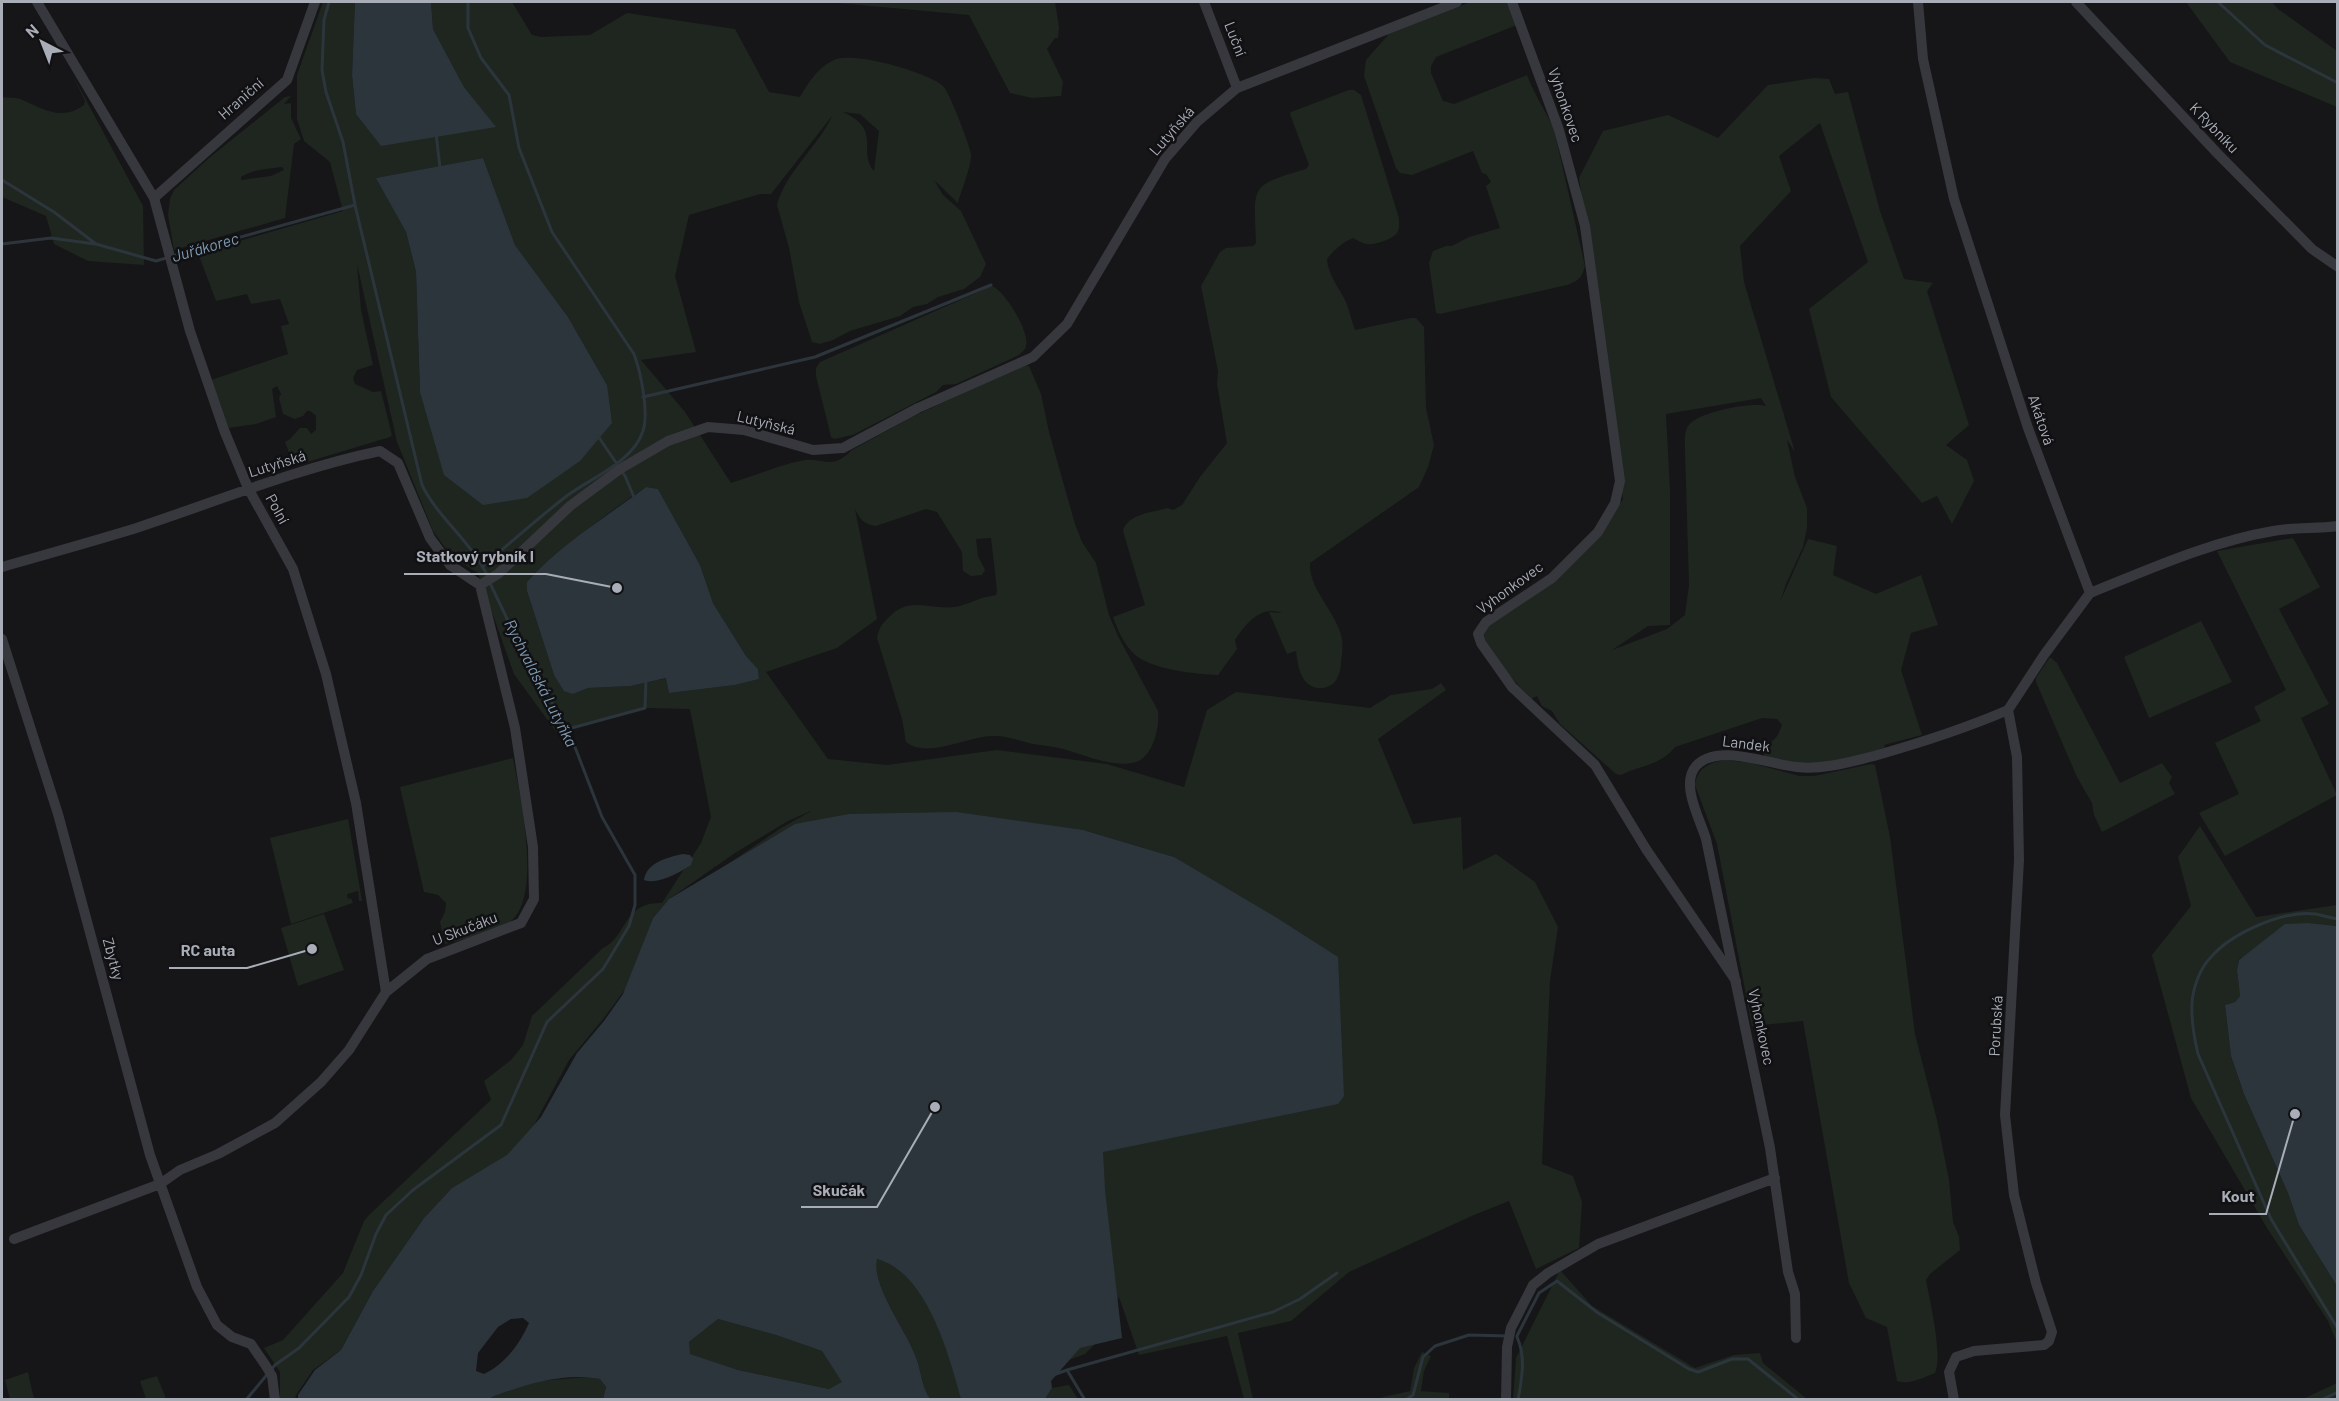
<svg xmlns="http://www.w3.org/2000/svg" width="2339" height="1401" font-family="Barlow,sans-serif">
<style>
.green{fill:#1e261f;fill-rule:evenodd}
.water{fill:#2c353c;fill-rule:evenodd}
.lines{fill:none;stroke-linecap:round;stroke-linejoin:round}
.stream{stroke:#2c353c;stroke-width:3}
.minor{stroke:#37383d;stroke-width:10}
.labels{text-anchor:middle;stroke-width:5;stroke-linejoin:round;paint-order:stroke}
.street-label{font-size:15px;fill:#a8adb8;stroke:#111113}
.water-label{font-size:16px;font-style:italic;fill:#7f9bb3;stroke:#111113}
.leader{fill:none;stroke:#a8adb8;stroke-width:2}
.callout-dot{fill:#a8adb8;stroke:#111113;stroke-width:2}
.callout-label{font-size:16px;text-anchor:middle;font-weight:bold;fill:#a8adb8;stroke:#111113;stroke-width:5;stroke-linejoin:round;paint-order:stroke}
</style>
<rect width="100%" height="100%" fill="#161618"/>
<!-- green -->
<path class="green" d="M323 2H355L352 75 356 114 495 127 464 87 433 29 431 2H512L532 35 541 37 590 35 627 13 735 29 769 92 800 97C809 82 817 68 834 60 853 51 927 72 943 86 950 93 969 144 971 154 972 165 961 191 958 203L934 180 943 195 961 211 986 264 980 277 964 289 938 297 927 304 913 307 900 316 850 331 833 340 820 344 812 342 799 302 789 248 777 205C785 173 819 145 832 116L771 194H760L689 215 675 276 696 352 641 360 685 412 731 483C754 476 777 466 800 461 823 455 829 473 852 450L912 417 1023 365 1029 366 1041 394 1049 432 1075 524 1082 542 1096 563 1109 615 1118 636 1158 711C1160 727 1153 757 1136 762 1113 769 1081 753 1059 748 1050 746 1041 745 1032 744 1020 741 1007 736 995 736 971 734 928 760 906 742L902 719 877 638C879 629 881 625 888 618 910 595 928 610 955 607 968 605 979 597 992 596L996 595 997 591 991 538 976 539 978 556 985 570 982 575 971 576 963 571 962 552 937 512 926 509 876 526C864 525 859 518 855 509L877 619 837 648 766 672 828 759 887 765 997 750 1107 764 1184 787 1207 710 1236 692 1370 708 1391 695 1432 689 1441 683 1446 690 1378 739 1413 824 1461 817 1463 870 1496 854 1535 882 1558 927 1550 981 1542 1164 1573 1176 1582 1202 1579 1248 1536 1269 1509 1201 1474 1215 1349 1272 1291 1321 1238 1333 1253 1399H1244L1227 1336 1139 1355 1119 1297 1102 1337 1085 1354 979 1393 961 1396V1399H930C920 1383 922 1371 915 1355 905 1328 873 1288 876 1259L884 1261 663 908 781 828 813 810 788 821 735 853 669 899 653 918 626 988 604 1018 569 1060 534 1125 507 1156 452 1188 424 1218 373 1291 341 1350 313 1370 296 1395 295 1399H280V1372L264 1348 283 1340 343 1273 364 1221 370 1214 491 1100 484 1081 511 1060 523 1045 532 1016 603 948C627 937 623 901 662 903L701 843 711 817 690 709 647 708 580 725 557 733 514 674 478 573 452 557 433 531 397 442 357 264 361 310 373 365 357 370 353 378 355 384 373 392 381 391 392 435 390 437 294 466 285 442 290 439 300 428H307L311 434 316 430V416L310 411H307L303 416 295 419 283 414 279 398 281 394 277 386 272 389 276 417 256 424 228 428 211 380 288 354 281 326 289 324 280 299 251 304 247 294 216 301 198 253 343 211 330 162 304 141 297 119V75ZM843 112 860 114 879 131 874 171C857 151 883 130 843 112ZM483 158 515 245 568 317 607 385 420 392 416 272 406 232 377 178ZM646 487 658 489 700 565 713 603 746 656 758 669 759 679 735 685 669 693 667 678 631 686 588 688 573 694 554 675 527 591V582C564 546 604 515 646 487ZM1083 830 1174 857 1191 868Z
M827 2H1055L1059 27 1058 38H1055L1047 49 1063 82 1061 96 1032 98 1010 93 969 15Z
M1470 2H1507L1517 25 1436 57 1431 66V73L1443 101 1454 104 1527 75C1534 94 1545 110 1554 129L1585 266C1582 278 1578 281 1567 285L1440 314 1436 313 1429 263 1433 251 1446 246H1452L1469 237 1500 228 1486 186 1491 182 1486 174 1482 173 1473 151 1412 175 1400 173 1396 168 1364 76 1366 60 1389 34Z
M2186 2H2272L2278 9 2337 51V107L2230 62Z
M72 74 143 206 144 265 88 261 54 244 46 216 2 197V97C7 98 15 97 20 99 42 108 61 122 84 105L85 101Z
M1814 78 1829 79 1835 94 1848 92 1880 211 1904 279 1933 283 1927 291 1969 425 1946 445 1967 460 1974 481 1952 524 1937 496 1922 503 1831 397 1809 309 1868 262 1820 123 1779 156 1791 191 1740 246 1744 282 1795 452 1787 440 1795 477 1807 508V528L1803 547 1786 584 1780 602 1808 539 1837 546 1833 575 1876 594 1921 575 1938 625 1911 633 1901 670 1922 735 1884 745 1885 747 1878 751 1810 766 1764 757V750L1778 735 1782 725 1777 719 1762 718 1675 747C1660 766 1640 765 1621 775L1616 774 1560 724 1552 711 1542 706 1537 696 1531 699 1507 673 1482 635 1483 629 1601 533 1623 499 1579 178 1603 131 1668 115 1718 138 1768 85ZM1761 398 1766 406C1750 402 1698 412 1688 426 1684 433 1685 441 1685 449L1689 585 1685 615 1667 629 1612 650 1648 626 1670 625V491L1666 414Z
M1349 90H1354L1361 95 1399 218C1399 222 1400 229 1397 233 1393 239 1373 246 1366 244 1361 243 1358 240 1353 238 1343 242 1333 251 1327 259 1328 274 1337 285 1344 298 1349 308 1351 319 1355 330L1411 318H1416L1424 327 1426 408 1434 445 1428 467 1419 487 1310 563C1309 591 1337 612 1342 639 1343 646 1342 654 1341 662 1341 669 1339 677 1334 683 1329 687 1323 689 1317 688 1300 684 1298 666 1296 651L1287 654 1269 612 1282 613C1260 605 1246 624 1235 640L1237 649 1218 675C1195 674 1160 670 1141 659 1127 651 1118 632 1113 617L1145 605 1123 531C1127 514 1153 512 1168 508L1173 510 1182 505 1200 477 1227 443 1217 384 1218 371 1201 286 1220 252 1226 248 1253 246 1256 243C1254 184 1249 186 1306 169L1309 165 1290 114 1291 112Z
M291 96 284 104 291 103V118L301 139 294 144 285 218 174 250 168 215 170 199 174 190 209 158 285 97ZM282 167 284 170 271 176 241 180V177C254 169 267 169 282 167Z
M992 286C1005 291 1030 332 1026 346 1025 351 1021 353 1017 356L956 384 943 385 936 392 853 435 834 439 831 437 816 376V368L820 362Z
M2293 538 2320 587 2279 609 2329 704 2301 718 2337 795 2225 856 2199 813 2239 794 2215 743 2261 721 2254 707 2286 690 2217 551Z
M2201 621 2232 682 2149 718 2124 657Z
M2050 657 2057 663 2120 783 2162 763 2172 777 2169 783 2175 794 2102 832 2094 815 2092 803 2077 777 2036 682V678Z
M513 758C520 794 543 897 510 922 495 934 463 939 445 944L440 922 445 912 446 903 438 895 424 892 400 787Z
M1726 760 1751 763 1800 776H1814L1871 764 1875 765 1890 837 1915 1034 1937 1120 1949 1180 1953 1222 1959 1237 1960 1250 1930 1274 1926 1280C1930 1301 1943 1356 1935 1373 1923 1378 1909 1385 1897 1381L1887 1327 1866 1318 1849 1283 1803 1021 1752 1026 1717 844 1695 785C1697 767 1711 762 1726 760Z
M348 819 362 901H359L358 891 347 894 348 899 351 898 353 903 291 924 270 838Z
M2200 826 2256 917 2337 905V926L2309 923 2239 959 2237 970 2240 996 2235 1002 2225 1005 2231 1056 2244 1094 2288 1193 2299 1225 2337 1286V1343L2328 1321 2267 1228 2191 1098 2152 955 2191 906 2178 857Z
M324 914 344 970 298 986 281 928Z
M1560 1270 1592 1306 1695 1368 1734 1355 1760 1353 1763 1363 1807 1399 1513 1400 1516 1358Z
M718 1319 776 1335 822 1351 843 1382 829 1389 738 1370 689 1354V1342Z
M1422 1352 1431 1356 1424 1371 1421 1391 1449 1393V1399H1375L1410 1391 1414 1368Z
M28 1372 34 1399H10L5 1380Z
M157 1376 166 1399H146L140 1381Z
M586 1377 600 1379 606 1387 603 1399 489 1400 493 1396 539 1381Z
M2337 1383V1399H2303Z
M1069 1385 1078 1399H1045L1052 1388Z"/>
<!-- water -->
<path class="water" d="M355 2H431L433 29 464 87 496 127 381 146 356 114 352 75Z
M483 158 515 245 568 317 607 385 612 423 580 461 527 498 483 505 444 475 420 392 416 272 406 232 376 178Z
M646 487 658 489 700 565 713 603 746 656 758 669 759 679 735 685 669 693 666 678 631 686 588 688 573 694 564 691 554 675 527 591V582C561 544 606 517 646 487Z
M956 812 1083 830 1174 857 1277 918 1338 957 1344 1096 1338 1104 1103 1152 1105 1190 1122 1338 1080 1348 1051 1381 1052 1388 1045 1399H961C949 1355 927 1272 877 1259 871 1285 906 1330 915 1355 922 1371 920 1383 930 1399H603L606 1387 600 1379C564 1372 528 1384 494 1396L489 1399H298V1395L315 1370 341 1350 373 1291 424 1218 452 1188 507 1155 541 1117 577 1053 604 1021 623 994 653 918 669 899 795 824 849 814ZM523 1318 529 1323C520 1344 505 1364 484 1374L476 1371 478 1353 498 1327 511 1319ZM718 1319 776 1335 822 1351 842 1382 829 1389 738 1370 690 1354 689 1342Z
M683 854 690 855 693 859 691 865C679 873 658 885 644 880 646 863 668 857 683 854Z
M2309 923 2337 926V1286L2299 1225 2288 1193 2244 1094 2231 1056 2225 1005 2235 1002 2240 996 2237 970 2239 960 2285 924Z"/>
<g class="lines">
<!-- stream -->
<path class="stream" d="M329 2 324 20 322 70 326 92 343 142 355 205 422 485C438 518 471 541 488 577
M468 2V28L481 58 509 95 519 148 552 232 634 354C641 373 649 412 643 431 633 463 588 479 564 498 536 520 510 543 483 566
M2218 2 2265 45 2338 83
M436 133 440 168
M2 180 54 212 96 244 156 261 166 258
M2 244 51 238 95 244
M173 256 355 205
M643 397 815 357 991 285
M598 436 625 476 634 497
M568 729 645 708 646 678
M2338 919C2330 918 2322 915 2315 914 2283 910 2232 933 2211 957 2200 968 2193 988 2192 1003 2191 1021 2194 1037 2198 1054L2271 1219 2338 1329
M1517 1336 1539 1293 1557 1281 1598 1313 1689 1369 1698 1372 1732 1359H1748L1799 1400
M1517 1337C1526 1357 1522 1378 1518 1400
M1067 1370 1273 1312 1300 1299 1337 1273
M1056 1374 1067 1370 1085 1400
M246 1400 275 1365 299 1348 349 1297 361 1275 376 1234 386 1215 413 1190 501 1125 547 1022 603 969 629 926 635 905V875L602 817 568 729 530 667 490 583
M1406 1400 1413 1395 1423 1357 1435 1346 1469 1335 1508 1336
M2321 1400 2338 1392"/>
<!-- minor -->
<path class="minor" d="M37 2 154 198 190 331 224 430 248 488 293 569 326 674 356 803 386 992
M1204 2 1237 88
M1512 2 1559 130 1585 226 1620 481 1615 503 1598 532 1552 578 1486 622 1478 634 1481 643 1512 687 1595 765 1646 849 1736 981
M1918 2 1923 59 1954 199 2028 428 2090 593
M2076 2 2217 153 2312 249 2338 267
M154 198 287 80 315 2
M2 567C44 555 87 543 130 530 213 503 294 469 380 451L398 463 430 538 450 565 480 585
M480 585 498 574 570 506 620 469 668 441 708 427 744 430 813 450 843 448 918 408 1033 357 1067 324 1165 159 1197 122 1237 88 1457 2
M2090 593C2150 569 2209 542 2273 531 2294 527 2316 529 2338 526
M2 639 58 814 150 1155 197 1287 217 1325 232 1337 251 1344 266 1366 272 1376 275 1400
M14 1239 160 1184 180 1170 218 1154 275 1123 321 1082 349 1050 386 992 427 959 521 923 534 899 533 847 515 728 480 585
M1796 1338 1795 1294 1788 1272 1770 1148 1706 839C1700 819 1680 784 1696 766 1717 742 1770 765 1797 767 1823 770 1849 762 1874 756 1920 743 1964 729 2008 710
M1506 1400 1507 1347 1511 1328 1533 1285 1548 1273 1598 1244 1775 1178
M1954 1400 1949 1372 1956 1357 1974 1351 2044 1345 2049 1341 2052 1332 2036 1283 2014 1195 2005 1115 2019 860 2017 757 2008 710 2044 655 2090 593"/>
</g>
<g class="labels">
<!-- street labels -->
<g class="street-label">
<text transform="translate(1235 39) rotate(69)" y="5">Luční</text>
<text transform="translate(241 99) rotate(-41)" y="5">Hraniční</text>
<text transform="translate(1565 105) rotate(71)" y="5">Vyhonkovec</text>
<text transform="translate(2214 128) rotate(46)" y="5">K Rybníku</text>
<text transform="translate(1172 131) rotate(-49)" y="5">Lutyňská</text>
<text transform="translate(2041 420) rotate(71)" y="5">Akátová</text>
<text transform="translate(766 423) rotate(14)" y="5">Lutyňská</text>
<text transform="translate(277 464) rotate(-17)" y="5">Lutyňská</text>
<text transform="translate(277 509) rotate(61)" y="5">Polní</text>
<text transform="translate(1510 588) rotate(-36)" y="5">Vyhonkovec</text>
<text transform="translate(1746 744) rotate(7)" y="5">Landek</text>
<text transform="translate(465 929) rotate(-21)" y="5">U Skučáku</text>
<text transform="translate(113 959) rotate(75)" y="5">Zbytky</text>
<text transform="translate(1996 1026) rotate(-87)" y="5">Porubská</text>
<text transform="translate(1761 1027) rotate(78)" y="5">Vyhonkovec</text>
</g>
<!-- water labels -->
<g class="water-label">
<text transform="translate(205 247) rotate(-16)" y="6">Juřákorec</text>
<text transform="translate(541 683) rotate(63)" y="6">Rychvaldská Lutyňka</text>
</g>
</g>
<!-- callouts -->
<path class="leader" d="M617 588L546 574H404M312 949L247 968H169M935 1107L877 1207H801M2295 1114L2266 1214H2209"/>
<g class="callout-dot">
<circle cx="617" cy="588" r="6"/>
<circle cx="312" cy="949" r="6"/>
<circle cx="935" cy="1107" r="6"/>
<circle cx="2295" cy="1114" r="6"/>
</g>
<g class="callout-label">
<text x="475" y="562">Statkový rybník I</text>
<text x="208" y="956">RC auta</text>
<text x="839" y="1196">Skučák</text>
<text x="2238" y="1202">Kout</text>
</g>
<!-- border -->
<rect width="2339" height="1401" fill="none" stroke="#a8adb8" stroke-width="6"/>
<!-- north arrow -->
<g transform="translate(42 42) rotate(318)" stroke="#111113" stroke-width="4.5" paint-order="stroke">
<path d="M0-4.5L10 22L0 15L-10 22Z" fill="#a8adb8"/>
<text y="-9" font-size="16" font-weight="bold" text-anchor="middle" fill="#a8adb8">N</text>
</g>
</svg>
